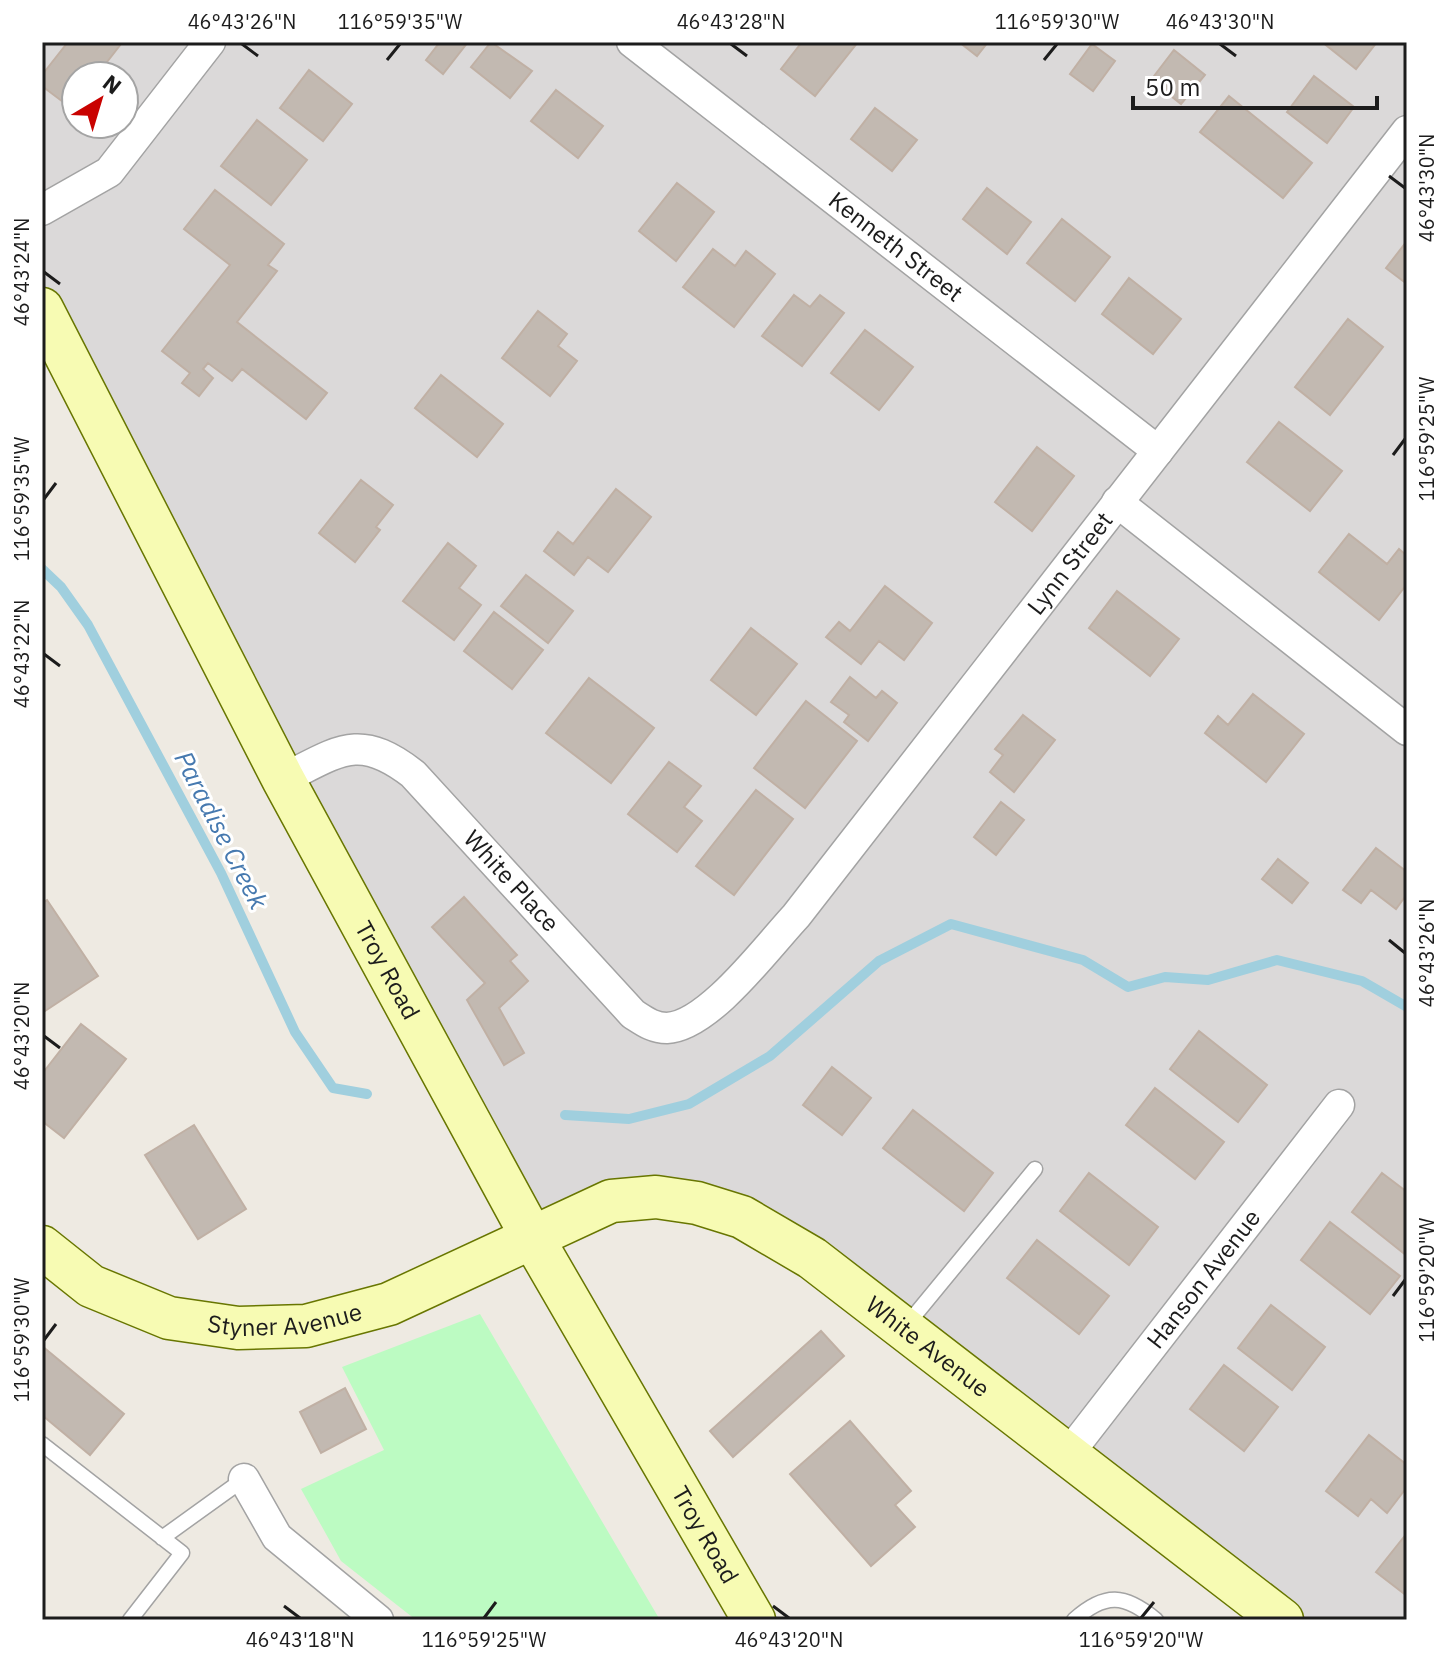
<svg xmlns="http://www.w3.org/2000/svg" width="1449" height="1662" font-family="'IBM Plex Sans',sans-serif">
<style>
.residential{fill:#dbd9d9;fill-rule:evenodd}
.park{fill:#bcfbc2}
.lines{fill:none;stroke-linecap:round;stroke-linejoin:round}
.stream{stroke:#a0cfde;stroke-width:10}
.building{fill:#c2b9b1;stroke:#c0b0a4;stroke-width:2}
.lane-casing{stroke:#a3a3a3;stroke-width:17}
.street-casing{stroke:#a3a3a3;stroke-width:33}
.secondary-casing{stroke:#687601;stroke-width:45}
.lane{stroke:#fff;stroke-width:14}
.street{stroke:#fff;stroke-width:30}
.secondary{stroke:#f7fbb3;stroke-width:42}
.ticks{fill:none;stroke:#1c1c1c;stroke-width:3}
.labels{text-anchor:middle;stroke-width:6;stroke-linejoin:round;paint-order:stroke}
.street-label{font-size:24px;fill:#1c1c1c;stroke:#fff}
.water-label{font-size:26px;font-style:italic;fill:#4679af;stroke:#fff}
.neatline{fill:none;stroke:#1c1c1c;stroke-width:3}
.ticks-label{font-size:20px;text-anchor:middle;fill:#1c1c1c}
</style>
<rect width="100%" height="100%" fill="#eeeae2"/>
<!-- residential -->
<path class="residential" d="M42 42H1407V1620H1282L1069 1453 697 1203 532 1237 42 309ZM76 76H124V124H76Z"/>
<!-- park -->
<path class="park" d="M480 1314 660 1620H416L341 1561 301 1489 384 1450 342 1367Z"/>
<g class="lines">
<!-- stream -->
<path class="stream" d="M42 569 61 587 88 625 221 873 295 1032 333 1088 367 1094
M565 1115 629 1119 689 1104 770 1056 879 961 951 924 1083 960 1128 987 1165 977 1208 980 1277 960 1362 981 1407 1007"/>
</g>
<!-- building -->
<path class="building" d="M68 42 121 44 96 76H76V102L71 108 42 86V75Z
M440 42H468L443 74 426 60Z
M491 42 532 71 510 98 471 67Z
M802 42H858L815 96 781 69Z
M959 42H988L977 56Z
M1322 42H1377L1356 69Z
M1092 44 1115 61 1093 91 1070 74Z
M1174 50 1205 75 1181 104 1151 80Z
M309 70 352 104 323 141 280 108Z
M1314 76 1354 107 1327 143 1287 112Z
M556 90 603 126 578 158 531 121Z
M1229 96 1312 163 1283 198 1200 132Z
M875 108 917 140 892 171 851 139Z
M257 120 307 160 271 205 221 166Z
M677 183 714 212 676 261 639 231Z
M987 188 1031 222 1007 254 963 219Z
M215 190 284 244 268 265 277 271 237 322 327 393 306 419 242 369 232 381 208 363 203 369 213 378 199 396 182 383 190 373 162 351 230 265 184 229Z
M1062 219 1110 257 1075 301 1027 263Z
M1407 241V284L1386 268Z
M713 249 735 266 746 251 775 274 734 327 683 287Z
M1129 278 1181 319 1153 354 1102 314Z
M794 295 810 307 820 295 844 313 802 366 762 336Z
M538 311 567 334 558 346 577 361 550 396 502 358Z
M1348 319 1383 347 1330 415 1295 387Z
M865 330 913 367 879 410 831 373Z
M441 375 503 424 477 457 415 408Z
M1279 422 1342 471 1310 511 1247 462Z
M1037 447 1074 476 1032 531 995 502Z
M361 480 393 505 376 527 380 530 355 562 319 533Z
M616 489 651 517 608 572 588 557 574 575 544 551 558 532 573 544Z
M1349 534 1387 564 1399 549 1407 556V584L1379 620 1319 572Z
M448 543 476 566 459 588 481 605 454 640 403 601Z
M526 575 573 611 548 643 501 606Z
M885 586 932 623 904 660 879 641 861 664 826 637 839 622 850 631Z
M1117 591 1179 639 1150 676 1089 628Z
M494 612 543 650 512 689 464 651Z
M751 628 797 664 756 715 711 680Z
M850 677 876 698 882 691 897 703 868 741 844 722 849 715 831 702Z
M589 678 654 728 611 783 546 733Z
M1253 694 1304 734 1266 782 1205 733 1218 716 1228 725Z
M806 701 857 741 805 808 754 768Z
M1023 715 1055 740 1014 792 990 772 1003 755 995 749Z
M669 762 701 786 684 807 702 821 677 852 628 814Z
M756 790 793 819 734 895 696 866Z
M1001 802 1024 820 996 855 974 837Z
M1376 848 1407 872V894L1396 909 1371 890 1361 903 1343 890Z
M1278 859 1308 883 1292 903 1262 879Z
M464 897 517 955 510 961 528 981 499 1008 524 1053 504 1065 467 1000 485 983 432 927Z
M47 900 98 976 42 1013V903Z
M81 1024 126 1059 64 1138 42 1121V1074Z
M1199 1031 1267 1085 1238 1122 1170 1069Z
M832 1067 871 1098 842 1135 803 1105Z
M1155 1088 1224 1142 1195 1179 1126 1125Z
M913 1110 993 1173 964 1211 883 1148Z
M194 1125 246 1209 198 1239 145 1155Z
M1089 1173 1158 1227 1129 1265 1060 1211Z
M1382 1173 1407 1192V1256L1352 1212Z
M1330 1222 1400 1276 1370 1314 1301 1260Z
M1037 1240 1109 1296 1079 1334 1007 1278Z
M1271 1305 1325 1347 1292 1390 1238 1348Z
M821 1331 844 1356 733 1457 710 1431Z
M42 1346 124 1414 90 1455 42 1415Z
M1224 1365 1278 1407 1244 1451 1190 1409Z
M345 1388 366 1429 321 1453 300 1412Z
M850 1421 911 1491 895 1505 915 1527 871 1566 790 1474Z
M1369 1435 1407 1465V1487L1387 1513 1371 1499 1358 1516 1326 1491Z
M1407 1533V1596L1376 1572Z"/>
<g class="lines">
<!-- lane casing -->
<g class="lane-casing">
<path id="lane" d="M905 1327 1035 1169
M42 1444 182 1553 130 1620
M162 1538 244 1479
M1074 1620C1105 1592 1125 1594 1156 1620"/>
</g>
<!-- street casing -->
<g class="street-casing">
<g id="street">
<path id="s1" d="M632 42 1158 451"/>
<path d="M42 210 109 172 210 42"/>
<path d="M1117 502 1407 730"/>
<path id="s2" d="M283 779C339 751 359 732 413 774L633 1014C644 1021 653 1028 667 1028 709 1026 767 947 796 916L1407 131"/>
<path id="s3" d="M1069 1453 1339 1105"/>
<path d="M244 1479 277 1537 378 1620"/>
</g>
</g>
<!-- secondary casing -->
<g class="secondary-casing">
<g id="secondary">
<path id="s4" d="M42 309 283 779 532 1237 754 1620"/>
<path id="s5" d="M42 1247 91 1286 169 1318 238 1328 306 1326 389 1304 611 1201 656 1197 697 1203 742 1217 812 1258 1282 1620"/>
</g>
</g>
<!-- lane -->
<use href="#lane" class="lane"/>
<!-- street -->
<use href="#street" class="street"/>
<!-- secondary -->
<use href="#secondary" class="secondary"/>
</g>
<!-- ticks -->
<path class="ticks" d="M242 44 258 56M731 44 747 56M1220 44 1236 56M387 60 400 44M1044 60 1057 44M1389 176 1405 188M44 272 60 284M1393 455 1405 439M44 499 56 483M44 654 60 666M1389 940 1405 953M44 1036 60 1048M1393 1296 1405 1280M44 1340 56 1324M284 1606 300 1618M773 1606 789 1618M484 1618 496 1602M1141 1618 1154 1602"/>
<g class="labels">
<!-- street labels -->
<g class="street-label">
<text dy="8" stroke="none"><textPath href="#s1" startOffset="334">Kenneth Street</textPath></text>
<text dy="8" stroke="none"><textPath href="#s2" startOffset="1126">Lynn Street</textPath></text>
<text dy="8" stroke="none"><textPath href="#s2" startOffset="288">White Place</textPath></text>
<text dy="8" stroke="none"><textPath href="#s4" startOffset="746">Troy Road</textPath></text>
<text dy="8" stroke="none"><textPath href="#s3" startOffset="220">Hanson Avenue</textPath></text>
<text dy="8" stroke="none"><textPath href="#s5" startOffset="264">Styner Avenue</textPath></text>
<text dy="8" stroke="none"><textPath href="#s5" startOffset="976">White Avenue</textPath></text>
<text dy="8" stroke="none"><textPath href="#s4" startOffset="1394">Troy Road</textPath></text>
</g>
<!-- water labels -->
<g class="water-label">
<text transform="translate(221 830) rotate(63)" y="9">Paradise Creek</text>
</g>
</g>
<!-- border -->
<rect width="1449" height="1662" fill="none" stroke="#ffffff" stroke-width="88"/>
<!-- north arrow -->
<g transform="translate(100 100) rotate(38)"><circle r="38" fill="#ffffff" stroke="#a4a4a4" stroke-width="2"/>
<path d="M0-6L14 30L0 20L-14 30Z" fill="#c90200"/>
<text y="-12" font-size="22" font-weight="bold" text-anchor="middle" fill="#1c1c1c">N</text>
</g>
<!-- scale -->
<path d="M1133 96v12h244v-12" fill="none" stroke="#1c1c1c" stroke-width="4"/>
<text x="1145" y="96" font-size="24" fill="#1c1c1c" stroke="#ffffff" stroke-width="6" paint-order="stroke">50 m</text>
<rect x="44" y="44" width="1361" height="1574" class="neatline"/>
<g class="ticks-label">
<text x="242" y="29">46°43'26"N</text>
<text x="400" y="29">116°59'35"W</text>
<text x="731" y="29">46°43'28"N</text>
<text x="1057" y="29">116°59'30"W</text>
<text x="1220" y="29">46°43'30"N</text>
<text transform="translate(1427 188) rotate(-90)" y="7">46°43'30"N</text>
<text transform="translate(22 272) rotate(-90)" y="7">46°43'24"N</text>
<text transform="translate(1427 439) rotate(-90)" y="7">116°59'25"W</text>
<text transform="translate(22 499) rotate(-90)" y="7">116°59'35"W</text>
<text transform="translate(22 654) rotate(-90)" y="7">46°43'22"N</text>
<text transform="translate(1427 953) rotate(-90)" y="7">46°43'26"N</text>
<text transform="translate(22 1036) rotate(-90)" y="7">46°43'20"N</text>
<text transform="translate(1427 1280) rotate(-90)" y="7">116°59'20"W</text>
<text transform="translate(22 1340) rotate(-90)" y="7">116°59'30"W</text>
<text x="300" y="1647">46°43'18"N</text>
<text x="484" y="1647">116°59'25"W</text>
<text x="789" y="1647">46°43'20"N</text>
<text x="1141" y="1647">116°59'20"W</text>
</g>
</svg>
